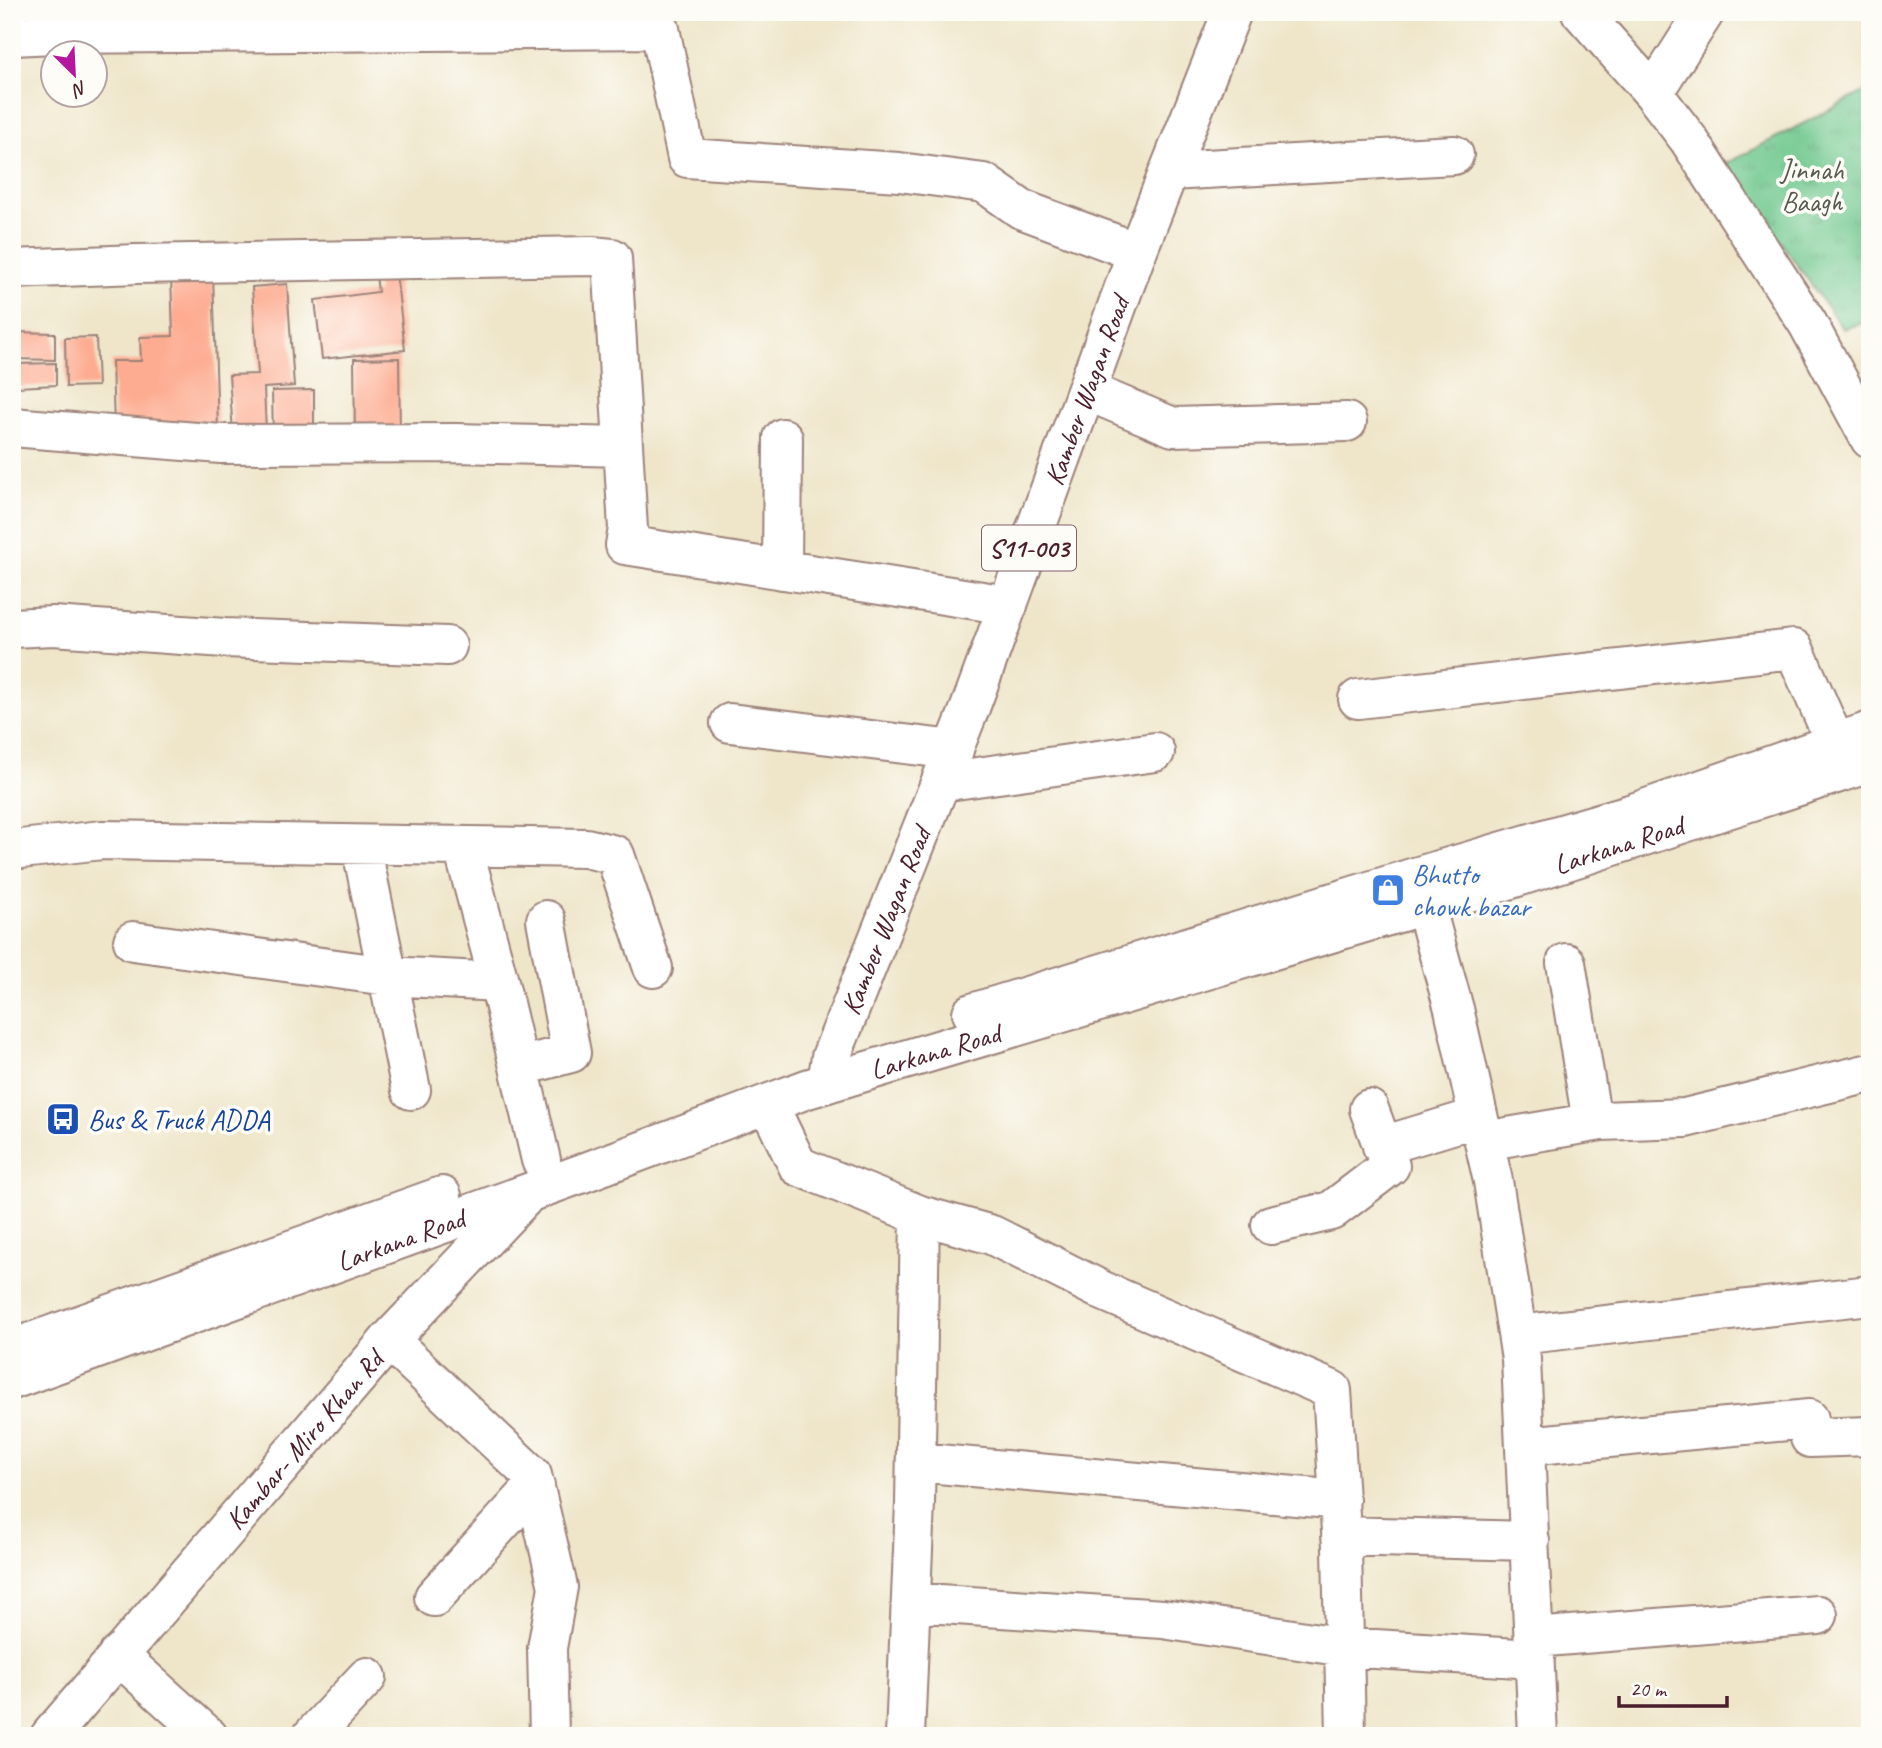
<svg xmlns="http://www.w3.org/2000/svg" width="1882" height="1748" font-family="Caveat,sans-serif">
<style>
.park{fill:url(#park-tufts);stroke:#5d745c;stroke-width:2}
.building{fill:#fdac91}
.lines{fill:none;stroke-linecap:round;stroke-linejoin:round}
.minor-casing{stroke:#9c827a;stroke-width:42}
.major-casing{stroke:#9c827a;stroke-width:42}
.minor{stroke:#fff;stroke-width:38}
.major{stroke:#fff;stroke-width:38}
.labels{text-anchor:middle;stroke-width:7;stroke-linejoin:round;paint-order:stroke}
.shield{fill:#fdfcf7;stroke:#806168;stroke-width:2}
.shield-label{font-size:26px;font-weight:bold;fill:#4a1f2b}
.park-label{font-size:28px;fill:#575a4e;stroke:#fdfcf7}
.street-label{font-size:28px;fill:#4a1f2b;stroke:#fdfcf7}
.shop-label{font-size:28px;fill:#366cbe;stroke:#fdfcf7;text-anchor:start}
.transit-label{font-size:28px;fill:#164399;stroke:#fdfcf7;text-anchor:start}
</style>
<defs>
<pattern id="park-tufts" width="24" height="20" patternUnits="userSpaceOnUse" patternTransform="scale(1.75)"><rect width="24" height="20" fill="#70c88e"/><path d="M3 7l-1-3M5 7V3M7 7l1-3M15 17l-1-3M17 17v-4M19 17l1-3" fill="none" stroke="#62ab7b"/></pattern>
</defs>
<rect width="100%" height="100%" fill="#fdfcf7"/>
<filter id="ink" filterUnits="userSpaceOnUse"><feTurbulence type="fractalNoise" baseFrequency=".0143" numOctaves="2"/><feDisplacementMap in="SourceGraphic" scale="14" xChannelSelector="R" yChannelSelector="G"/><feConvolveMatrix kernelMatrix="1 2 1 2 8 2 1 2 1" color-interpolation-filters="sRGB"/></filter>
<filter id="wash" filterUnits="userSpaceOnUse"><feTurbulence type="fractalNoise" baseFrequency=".00686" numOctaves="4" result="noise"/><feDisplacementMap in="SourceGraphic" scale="28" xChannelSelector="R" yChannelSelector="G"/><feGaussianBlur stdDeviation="1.57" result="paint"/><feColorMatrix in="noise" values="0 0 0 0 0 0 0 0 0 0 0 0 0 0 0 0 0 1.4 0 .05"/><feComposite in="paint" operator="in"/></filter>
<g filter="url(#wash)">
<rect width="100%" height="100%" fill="#efe6ca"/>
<!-- park -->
<path class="park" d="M1870 89V321L1843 329 1725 164Z"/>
<g id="blocks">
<!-- building -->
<path class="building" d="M396 273 405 350 322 359 315 300 378 292 376 275Z
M213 275 218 430 114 427 112 361H141L140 337 173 336 171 276Z
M287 284 294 386 264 388 266 431 233 433 229 375 258 374 252 287Z
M12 332 55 333V360L12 359Z
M96 337 98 386 66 387 65 338Z
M399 358 400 437H355L354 359Z
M56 363V385L18 387 17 364Z
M314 390V435L273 436 272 391Z"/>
</g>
</g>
<g filter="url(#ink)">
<use href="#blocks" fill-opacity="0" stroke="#9c827a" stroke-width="2"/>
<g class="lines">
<!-- minor casing -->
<g class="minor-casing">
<path id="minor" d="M648 12 660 29 687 158 899 172 984 183 1021 209 1137 252
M1581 12 1653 93 1689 140 1808 324 1870 439
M12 36 55 34 660 29
M1653 93 1705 12
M1170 171 1454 155
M12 269 137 264 592 256 612 258 628 529 625 545 1008 605
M1087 391 1173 427 1347 422
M12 427 221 444 455 443 623 447
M782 570 783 438
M12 628 53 626 225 638 447 646
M1358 699 1794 649 1835 742
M730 723 954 750
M941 782 1155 752
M361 845 411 1090
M463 847 499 982 541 1160
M12 850 102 840 586 848 615 855 653 968
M1425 905 1454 1009 1493 1181 1521 1359 1538 1736
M133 941 387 976 499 982
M1566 963 1592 1122
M519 1067 571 1053 546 920
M768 1104 798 1166 920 1215 915 1503 905 1736
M1484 1141 1601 1121 1685 1118 1870 1073
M1382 1146 1478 1117
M920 1215 992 1235 1103 1291 1332 1390 1342 1547 1346 1736
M1271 1225 1331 1211 1390 1166 1369 1109
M1518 1335 1870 1295
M389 1340 532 1475 558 1587 547 1648 549 1736
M1526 1446 1809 1419 1810 1438 1870 1436
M916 1462 1340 1500
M1341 1536 1530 1541
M434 1597 535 1486
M911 1602 1163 1619 1344 1647 1535 1659
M1534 1638 1818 1615
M118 1655 208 1736
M312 1736 367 1677"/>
</g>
<!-- major casing -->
<g class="major-casing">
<g id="major">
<path d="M972 1013 1415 877 1630 814 1870 731"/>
<path id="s1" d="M827 1083 831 1057 970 708 1137 252 1232 12"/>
<path d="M12 1349 442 1196"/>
<path id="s2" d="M12 1380 583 1173 807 1089 1502 882 1870 763"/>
<path id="s3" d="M50 1736 389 1340 523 1199"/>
</g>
</g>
<!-- minor -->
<use href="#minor" class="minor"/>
<!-- major -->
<use href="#major" class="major"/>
</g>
</g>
<!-- icons -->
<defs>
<g id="shop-square" transform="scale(1.75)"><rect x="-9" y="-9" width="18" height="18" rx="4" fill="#3f7fe0" stroke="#fdfcf7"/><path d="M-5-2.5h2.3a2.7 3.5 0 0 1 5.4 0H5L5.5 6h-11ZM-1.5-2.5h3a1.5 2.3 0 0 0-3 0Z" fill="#fff"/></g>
<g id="bus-square" transform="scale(1.75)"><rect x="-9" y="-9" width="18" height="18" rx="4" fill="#1a4fb4" stroke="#fdfcf7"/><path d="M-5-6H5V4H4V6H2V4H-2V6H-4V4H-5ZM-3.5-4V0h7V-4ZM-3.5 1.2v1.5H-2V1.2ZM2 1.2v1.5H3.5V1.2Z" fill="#fff"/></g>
</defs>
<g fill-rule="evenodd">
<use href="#shop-square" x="1388" y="890"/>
<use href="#bus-square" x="63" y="1119"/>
</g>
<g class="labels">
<!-- shield labels -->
<rect class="shield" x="982" y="525.5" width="94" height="45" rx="5"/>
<g class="shield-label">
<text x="1029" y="557">S11-003</text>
</g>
<!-- park labels -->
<g class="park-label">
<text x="1812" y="179">Jinnah<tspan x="1812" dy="32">Baagh</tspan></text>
</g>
<!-- street labels -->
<g class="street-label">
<text dy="10" stroke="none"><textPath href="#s1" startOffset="740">Kamber Wagan Road</textPath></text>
<text dy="10" stroke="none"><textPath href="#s2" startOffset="1694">Larkana Road</textPath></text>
<text dy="10" stroke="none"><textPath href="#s1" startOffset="173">Kamber Wagan Road</textPath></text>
<text dy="10" stroke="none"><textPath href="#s2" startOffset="980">Larkana Road</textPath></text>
<text dy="10" stroke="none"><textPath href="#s2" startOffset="413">Larkana Road</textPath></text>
<text dy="10" stroke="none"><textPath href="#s3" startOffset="390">Kambar- Miro Khan Rd</textPath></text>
</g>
<!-- shop labels -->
<g class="shop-label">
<text x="1412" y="884">Bhutto<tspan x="1412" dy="32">chowk bazar</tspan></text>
</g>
<!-- transit labels -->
<g class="transit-label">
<text x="88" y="1129">Bus &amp; Truck ADDA</text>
</g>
</g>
<!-- margin -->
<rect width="1882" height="1748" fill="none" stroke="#fdfcf7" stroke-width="42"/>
<!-- north arrow -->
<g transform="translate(74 74) rotate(156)"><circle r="33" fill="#fdfcf7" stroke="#b5a4a5" stroke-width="2"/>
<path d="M0-5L12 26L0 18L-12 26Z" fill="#b5179e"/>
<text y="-10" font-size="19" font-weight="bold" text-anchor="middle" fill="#4a1f2b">N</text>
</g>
<!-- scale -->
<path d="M1619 1696v10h108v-10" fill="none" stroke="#4a1f2b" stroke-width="3.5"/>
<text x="1630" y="1696" font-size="21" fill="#4a1f2b" stroke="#fdfcf7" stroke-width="5" paint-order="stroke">20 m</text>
</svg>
